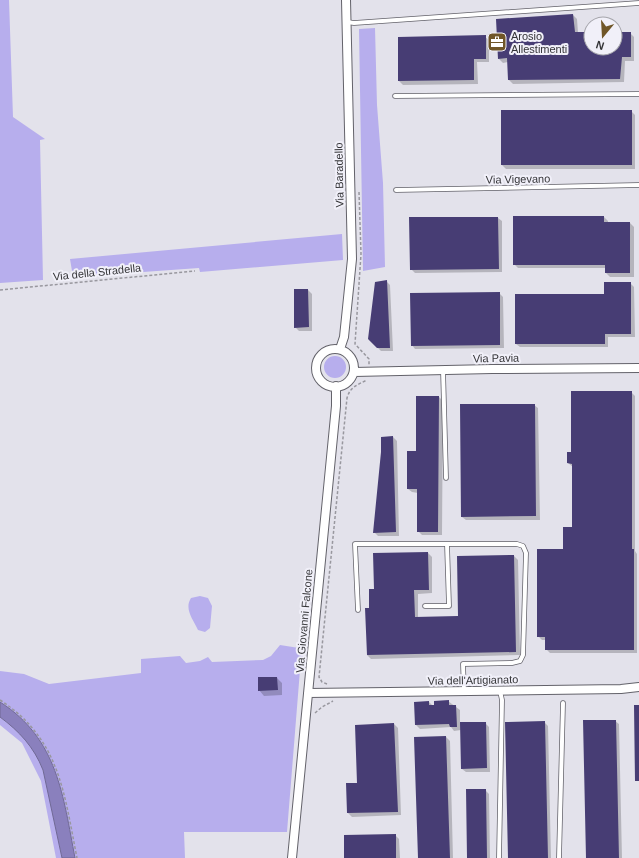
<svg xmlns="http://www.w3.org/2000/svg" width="639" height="858" font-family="Arial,sans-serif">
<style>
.green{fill:#b7aeed}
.water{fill:#8a80bd;stroke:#706995}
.shadow{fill:#0003}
.building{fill:#473d74}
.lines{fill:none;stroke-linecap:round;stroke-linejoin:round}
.service-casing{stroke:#63626a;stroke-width:5.5}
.minor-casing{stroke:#63626a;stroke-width:10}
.path{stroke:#98979e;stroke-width:1.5;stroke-dasharray:3 2;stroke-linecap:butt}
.service{stroke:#fff;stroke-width:4}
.minor{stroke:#fff;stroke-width:8}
.labels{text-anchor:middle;stroke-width:4;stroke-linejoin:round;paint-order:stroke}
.poi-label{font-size:11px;fill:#343437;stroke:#f1f0f9;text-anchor:start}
.street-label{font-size:11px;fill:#343437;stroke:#f1f0f9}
</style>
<rect width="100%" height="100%" fill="#e3e2eb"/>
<!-- green -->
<path class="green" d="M0 0H9L13 117 45 139 40 140 43 280 0 283Z
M375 28 377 105 383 183 385 267 363 271 359 29Z
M342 234 343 260 200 272 199 268 73 277 70 259Z
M324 367a11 11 0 1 1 22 0a11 11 0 1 1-22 0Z
M200 596 208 598 212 606 210 628 205 632 198 630C193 619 184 609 191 598Z
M306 640 300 670 287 832H184L185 858H75C62 796 59 740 0 702V671L24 674 49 684 141 673V659L180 656 186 663 200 661 208 657 212 662 263 660 271 656 280 645 299 648Z
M0 717C17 729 32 743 40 762 44 771 46 780 48 789 53 812 57 835 62 858H56L41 781 22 743 0 725Z"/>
<!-- water -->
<path class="water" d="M0 702C58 739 63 796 75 858H62L43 770C34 747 19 731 0 717Z"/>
<!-- shadow -->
<path class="shadow" d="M573 15 577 19 578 33H591V48H615V33H630L634 37V61H625L624 82 513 84 509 80 508 62 503 63 499 59Z
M485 37 489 40V62H477L478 84 403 85 399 81Z
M631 111 635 115V169H506L502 165Z
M604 217 608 221V223H630L634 227V277H610L606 273V268H518L514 264Z
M498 218 502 221V272L415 273 411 269Z
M386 281 390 285 393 351H381L369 339Z
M630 283 634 287 635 337H608V347H520L516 344 605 295Z
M295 290H308L312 294V331H299L295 327Z
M499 293 503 297 504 348 415 349 412 345Z
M631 392 635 396V551L637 554V653H550L546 649V640H542L538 636 564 550 573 528V467L568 463Z
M439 397 443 401 442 535H422L418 531V493L412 492 408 489 417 452Z
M534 405 538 408 540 520H466L462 517Z
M393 437 397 441 399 536H378L374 532Z
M428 553 432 557V593L418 594V618L459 617 514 556 518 560 520 655 371 659 367 655 370 608Z
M277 678 282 683V695L264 696 259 690Z
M448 701 460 710V723H485L489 727 490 772H466L462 769 461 730 454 731 451 727 420 729 416 725 415 703 429 702 433 706Z
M615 721 619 724 622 858H587Z
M544 722 548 726 551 858H509Z
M394 724 398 728 401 815 352 817 348 813 358 784Z
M446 737 450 741 453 858H419Z
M485 790 489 794 490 858H468Z
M395 835 399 839 400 858H345Z"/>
<!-- building -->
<path class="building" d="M573 14 575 32H591V48H615V32H631V57H622L620 79 508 80 507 58 498 59 496 19Z
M486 35V59H474V80L398 81V37Z
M501 110H632V165H501Z
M513 216H604V222H630V273H605V265H513Z
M409 217H498L499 269 410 270Z
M387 280 390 348H377L368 339 375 282Z
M604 282H631V334H605V344H515V294H604Z
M294 289H308L309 327 294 328Z
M500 292V345L411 346 410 293Z
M571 391H632V549H634V650H545V637H537V549H563V527H572V464L567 463V452H571Z
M416 396H439L438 532H417V489H407V451H416Z
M460 404H535L536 516 461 517Z
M393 436 396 532 373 533 381 452V437Z
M428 552 429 590H414L415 617 458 616 457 556 514 555 516 652 367 655 365 608H369V589H374L373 553Z
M258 677H277L278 690 258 691Z
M449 700V705H456L457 727H450L449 724 415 725 414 702 429 701V705H434V701Z
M634 705H639V781H635Z
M583 720H616L619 858H586Z
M545 721 548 858H508L505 722Z
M460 722H486L487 768 461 769Z
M394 723 398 812 347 813 346 783H357L355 725Z
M446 736 450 858H418L414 737Z
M466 789H486L487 858H467Z
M396 834V858H344V835Z"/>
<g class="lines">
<!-- service casing -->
<g class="service-casing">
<path id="service" d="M347 22 354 23 639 3
M395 96 639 94
M396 190 639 185
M443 370 446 478
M425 606H449L447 544
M358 610 355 544H517L523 546 526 553 523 655 520 661 512 663 463 664 464 691
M499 858 502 700 500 691
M559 858 563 703"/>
</g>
<!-- minor casing -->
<g class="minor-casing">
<path id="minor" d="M340 349 344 337 352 259 346 0
M316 368a19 19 0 1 1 38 0a19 19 0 1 1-38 0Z
M354 372 492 369 639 368
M308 693 621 689 639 687
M292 858 336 406V386"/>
</g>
<!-- path -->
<path class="path" d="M359 192 361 254 355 344 369 359V365
M0 290 195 271
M327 684 322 682 319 677 347 398C350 387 357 385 367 380
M0 700C60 739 64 793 77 858
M315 713 322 707 333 701"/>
<!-- service -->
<use href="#service" class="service"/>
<!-- minor -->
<use href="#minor" class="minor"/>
</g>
<!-- icons -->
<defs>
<g id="office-square" transform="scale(1)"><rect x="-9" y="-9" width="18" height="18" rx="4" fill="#705628" stroke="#f1f0f9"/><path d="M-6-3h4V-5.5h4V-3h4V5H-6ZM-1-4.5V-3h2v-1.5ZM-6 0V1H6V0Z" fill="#fff"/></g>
</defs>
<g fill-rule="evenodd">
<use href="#office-square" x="497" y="42"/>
</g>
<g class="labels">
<!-- poi labels -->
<g class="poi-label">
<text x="511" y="40">Arosio<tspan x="511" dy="13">Allestimenti</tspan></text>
</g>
<!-- street labels -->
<g class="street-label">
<text transform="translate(339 175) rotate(-91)" y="4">Via Baradello</text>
<text transform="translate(518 179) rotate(-1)" y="4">Via Vigevano</text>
<text transform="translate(97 272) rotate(-6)" y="4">Via della Stradella</text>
<text transform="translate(496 358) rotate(-1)" y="4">Via Pavia</text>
<text transform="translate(304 621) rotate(-85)" y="4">Via Giovanni Falcone</text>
<text transform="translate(473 680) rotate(-1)" y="4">Via dell'Artigianato</text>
</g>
</g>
<!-- north arrow -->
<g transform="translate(603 36) rotate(198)"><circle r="19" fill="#f1f0f9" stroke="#a5a5ab"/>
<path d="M0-3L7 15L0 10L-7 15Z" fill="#705628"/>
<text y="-6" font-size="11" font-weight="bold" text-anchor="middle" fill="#343437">N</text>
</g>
</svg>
